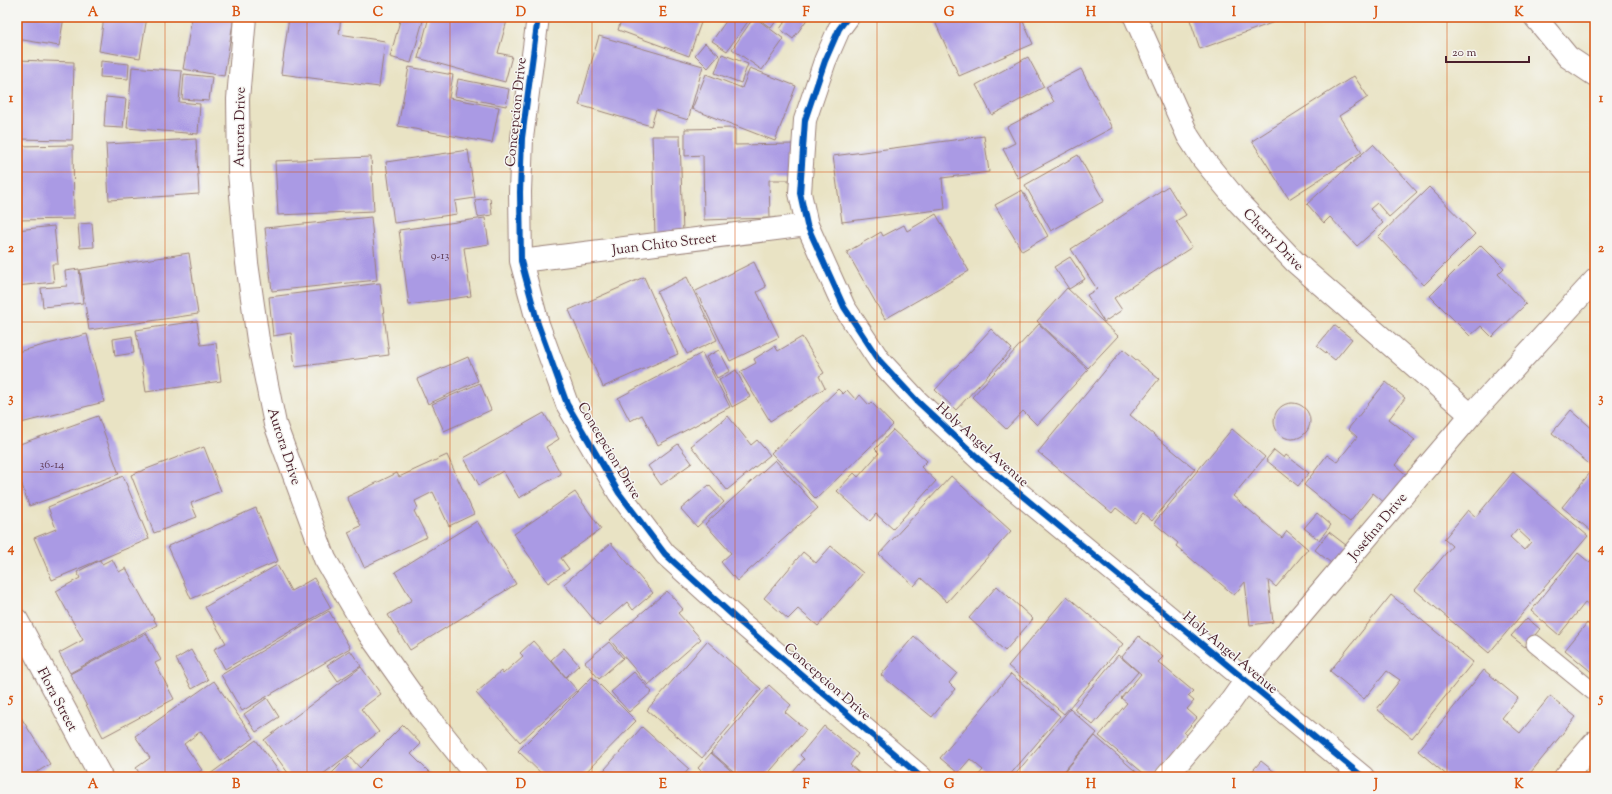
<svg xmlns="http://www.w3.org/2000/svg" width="1612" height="794" font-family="'Sorts Mill Goudy',serif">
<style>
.building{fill:#aa9ae4;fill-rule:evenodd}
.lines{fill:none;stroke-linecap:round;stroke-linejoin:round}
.service-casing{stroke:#9a8178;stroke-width:19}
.minor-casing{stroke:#9a8178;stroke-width:24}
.service{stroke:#fff;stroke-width:17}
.minor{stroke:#fff;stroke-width:22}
.cycleway-casing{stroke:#f6f6f2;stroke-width:8}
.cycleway{stroke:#0057b8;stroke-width:6}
.grid{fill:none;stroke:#d8530f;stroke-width:1;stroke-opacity:0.55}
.labels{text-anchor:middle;stroke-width:3;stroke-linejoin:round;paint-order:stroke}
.number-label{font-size:12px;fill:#623e59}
.street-label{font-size:14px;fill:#4a1f2b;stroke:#f6f6f2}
.neatline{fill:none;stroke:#d8530f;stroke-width:1.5}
.grid-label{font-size:13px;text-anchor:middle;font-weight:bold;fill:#d8530f}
</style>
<rect width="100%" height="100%" fill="#f6f6f2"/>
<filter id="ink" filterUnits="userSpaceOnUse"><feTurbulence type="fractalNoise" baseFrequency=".025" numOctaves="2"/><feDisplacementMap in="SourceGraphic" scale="8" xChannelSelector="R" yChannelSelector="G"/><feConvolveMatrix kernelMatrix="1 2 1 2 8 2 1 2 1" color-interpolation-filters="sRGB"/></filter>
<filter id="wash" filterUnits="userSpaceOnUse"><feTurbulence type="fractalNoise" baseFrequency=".012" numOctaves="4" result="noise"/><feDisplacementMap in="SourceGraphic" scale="16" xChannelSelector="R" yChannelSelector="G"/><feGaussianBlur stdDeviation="0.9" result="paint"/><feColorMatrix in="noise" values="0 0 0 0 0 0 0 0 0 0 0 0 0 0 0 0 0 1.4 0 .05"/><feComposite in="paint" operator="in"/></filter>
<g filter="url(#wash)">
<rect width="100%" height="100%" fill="#e9e3c4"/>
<g id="blocks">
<!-- building -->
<path class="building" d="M17 17H64L59 46 17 39Z
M104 17H147L140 58 99 51Z
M192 17H234L224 76 183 69Z
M289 17H341L339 34 385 41 379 87 281 74Z
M401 17H424L411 63 390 57Z
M429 17H508L498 53 512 56 505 82 418 58Z
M622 17 639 18 703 17 689 56 618 30Z
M729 17H751L727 51 712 41Z
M754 17 784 39 762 70 732 49Z
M756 17H779L771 28Z
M788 17 808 18 793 39 780 29Z
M933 17H1021L1033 44 959 76Z
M1189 17H1279L1280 20 1200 49Z
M599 36 703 66 688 120 656 110 651 126 579 105Z
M705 43 719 55 708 68 695 55Z
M722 54 748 64 741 83 715 73Z
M1028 57 1044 87 992 115 976 85Z
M17 60 74 62 72 140 17 139Z
M101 61 129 64 128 79 100 77Z
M132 67 182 71 179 102 200 104 198 134 127 128Z
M409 67 453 75 449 98 499 107 492 143 398 126Z
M750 68 796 86 775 141 692 109 706 74 742 88Z
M1081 69 1112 128 1018 178 1003 149 1015 143 1007 127 1054 102 1046 87Z
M184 74 212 77 209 101 182 99Z
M1354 76 1368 97 1339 116 1362 152 1289 199 1252 141Z
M458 79 509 89 506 106 455 96Z
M106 97 126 99 123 128 104 127Z
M735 128V145L796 144 797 180H769L770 218 704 220 703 155 685 156V129Z
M652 136H680L683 235 655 236Z
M984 136 989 172 942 178 945 209 842 222 833 156Z
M196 139 199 194 109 200 106 144Z
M1373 144 1417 192 1389 217 1377 203 1370 209 1383 223 1357 246 1330 217 1324 223 1307 204Z
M73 145 74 219 17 220V146Z
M468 150 475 198 455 201 457 214 394 223 386 162Z
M1078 155 1104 201 1051 231 1025 185Z
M371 157 374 211 278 215 275 161Z
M1168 186 1186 215 1176 221 1192 247 1114 298 1122 310 1104 322 1087 295 1097 289 1071 249Z
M1429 187 1475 234 1424 285 1378 237Z
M1022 190 1048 236 1022 251 995 205Z
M490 198 492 215 478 217 475 200Z
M936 214 969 271 885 319 847 252 881 232 883 236 904 225 907 231Z
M371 217 377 280 272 291 265 228Z
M485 218 489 244 464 248 471 296 409 305 399 230Z
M92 223 94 247 80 248 78 224Z
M54 226 58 264H52L54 282 17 286V230Z
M1481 245 1504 268 1498 274 1526 304 1492 337 1481 326 1470 336 1430 296Z
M189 253 198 314 89 330 80 270Z
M1070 257 1085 279 1069 289 1054 267Z
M754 262 766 287 757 292 779 337 730 361 696 291Z
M79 269 83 303 43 307 41 288 67 286 65 271Z
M644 277 678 354 603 387 569 310Z
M687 277 717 340 687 354 657 292Z
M380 283 389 355 295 367 291 333 273 336 269 297Z
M1067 288 1118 336 1088 368 1037 321Z
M197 321 201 345 216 343 221 381 146 392 136 330Z
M1039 324 1088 370 1037 425 1023 411 1006 429 972 397Z
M1334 325 1352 339 1335 360 1317 346Z
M991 329 1012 349 956 410 935 390Z
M87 334 104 402 17 424V352Z
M132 336 134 353 115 356 113 339Z
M802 337 824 373 819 376 825 388 770 421 740 372 756 363 754 359 775 346 778 351Z
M1123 349 1159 379 1130 415 1195 469 1152 521 1143 513 1135 523 1116 508 1112 513 1038 452Z
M719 350 730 371 717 378 706 357Z
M702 353 730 407 658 445 642 415 630 421 618 398Z
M468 357 478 381 428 404 417 379Z
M736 370 750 397 732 407 719 380Z
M1386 382 1405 398 1389 419 1415 440 1395 465 1409 477 1386 504 1373 493 1350 522 1304 485 1327 455 1337 462 1357 437 1348 429Z
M480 383 491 410 444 431 432 404Z
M838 389 843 394 847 390 856 400 860 395 869 405 871 402 893 425 816 499 771 453Z
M1274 421a18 18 0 1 1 36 0a18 18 0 1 1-36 0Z
M1571 410 1595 431V526L1591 531 1562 507 1594 468 1552 433Z
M544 413 559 439 546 447 561 474 519 498 503 471 479 485 464 458Z
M98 416 119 474 29 506 17 470V445Z
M728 416 751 445 757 440 770 455 727 490 691 446Z
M1232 429 1265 457 1233 496 1282 538 1287 531 1308 549 1276 587 1268 580 1273 622 1250 625 1245 582 1234 595 1176 546 1178 543 1154 523Z
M893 430 927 461 921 467 936 481 893 529 876 514 870 521 837 491 854 473 858 477 879 453 875 449Z
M678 444 692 463 661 485 648 466Z
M204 447 221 491 191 503 197 517 154 533 131 475Z
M1274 450 1284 458 1286 455 1309 473 1298 486 1266 460Z
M447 455 474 514 449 526 433 492 415 501 418 508 414 511 427 537 364 567 348 532 361 526 347 497 397 473 399 477Z
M775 460 818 508 737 581 721 562 731 553 705 524Z
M1513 472 1588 536 1489 653 1415 590 1452 546 1444 539 1468 510 1476 517ZM1517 529 1531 542 1524 550 1510 537Z
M123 476 149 539 52 580 34 538 56 529 48 507Z
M951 476 1011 531 947 602 921 578 914 586 879 554Z
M709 485 724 502 697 527 681 509Z
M575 492 601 529 561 558 569 569 548 583 514 534Z
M256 508 278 561 191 599 168 546Z
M1317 513 1331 525 1319 540 1304 528Z
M477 521 516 584 410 650 388 615 412 600 395 572Z
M1329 532 1351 549 1336 567 1315 550Z
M611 543 653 593 633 610 627 602 599 626 564 584Z
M831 546 863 573 818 626 798 609 788 619 764 598 803 552 816 563Z
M1578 553 1589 562 1595 556V610L1585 603 1559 635 1531 611Z
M112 559 119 572 126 568 157 625 70 673 59 653 83 640 56 591 80 578 77 572 100 560 102 564Z
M277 565 291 591 314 578 331 608 225 669 214 649 226 643 205 607Z
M997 586 1033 619 1005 651 969 618Z
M667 591 683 609 678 613 701 639 648 685 610 640Z
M1391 595 1473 662 1412 738 1377 709 1400 680 1387 671 1364 699 1330 671Z
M1067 596 1123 644 1064 714 1008 666Z
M329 611 350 648 242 711 221 675Z
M1527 618 1540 629 1525 647 1511 636Z
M1587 623 1595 630V675L1565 650Z
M146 633 161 660 155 663 174 699 103 737 70 674Z
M914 636 957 673 949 683 955 689 932 717 881 675Z
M1139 636 1163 657 1158 662 1193 691 1188 696 1194 701 1187 709 1197 718 1184 733 1187 735 1153 777H1148L1099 736 1127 703 1121 698 1141 674 1122 657Z
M533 641 577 690 520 742 476 693 501 671 503 674 523 656 520 653Z
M707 641 761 689 702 758 647 710Z
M609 642 623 658 599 679 585 662Z
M564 648 579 665 566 677 551 660Z
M191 650 208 680 192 689 176 659Z
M350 650 361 666 338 681 327 665Z
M1118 655 1138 672 1093 725 1074 709Z
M361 667 381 694 361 709 379 732 319 777H291L264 740Z
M1484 670 1518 698 1502 718 1520 733 1550 696 1576 717 1527 777H1449L1418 751Z
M634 672 652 692 629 712 611 692Z
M1011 674 1060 716 1008 777H977L983 770 970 759 958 773 940 758Z
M592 677 636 721 581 777H545L518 751Z
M214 681 254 738 221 761 201 731 184 744 202 770 192 777H142L136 768 150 758 135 736Z
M769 685 791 705 785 712 806 730 765 777H740L711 752Z
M267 698 279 717 256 732 244 714Z
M1070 709 1097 733 1059 777H1013Z
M17 711 50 764 29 777H17Z
M403 725 421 744 411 754 433 776 431 777H328L349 756 360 768Z
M824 726 858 754 850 765 864 777H789L804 759 800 755Z
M642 727 689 769 682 777H598Z
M1095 736 1142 777H1060Z
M256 740 283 777H206L217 769Z
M711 753 738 777H707L698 768Z
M1261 761 1281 777H1247Z"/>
</g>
</g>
<g filter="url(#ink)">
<use href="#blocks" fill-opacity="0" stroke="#9a8178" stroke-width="1"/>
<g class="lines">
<!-- service casing -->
<g class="service-casing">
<path id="service" d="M1535 644 1595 693"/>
</g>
<!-- minor casing -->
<g class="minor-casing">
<path id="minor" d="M245 17 238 99 239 172 247 263 258 340 275 424 325 559 369 634 420 706 477 777
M538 17 522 138 520 192 521 261 538 324 567 404 619 493 665 554 740 622 921 777
M848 17 839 29 825 61 805 120 800 193 807 225 844 307 879 360 917 401 991 470 1363 777
M1135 17 1188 136 1203 159 1239 203 1295 262 1471 415
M1535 17 1568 57 1595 75
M521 261 807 225
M17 620 101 777
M1166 777 1231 701 1246 680 1471 415 1595 280
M1565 777 1595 742"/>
</g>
<!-- service -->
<use href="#service" class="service"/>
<!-- minor -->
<use href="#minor" class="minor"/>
<!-- cycleway casing -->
<g class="cycleway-casing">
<path id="cycleway" d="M538 17 522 138 520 192 521 261 538 324 567 404 619 493 665 554 740 622 921 777
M848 17 839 29 825 61 805 120 800 193 807 225 844 307 879 360 917 401 991 470 1363 777"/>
</g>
<!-- cycleway -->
<use href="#cycleway" class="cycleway"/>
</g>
</g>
<!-- grid -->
<path class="grid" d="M165 17V777M307 17V777M450 17V777M592 17V777M735 17V777M877 17V777M1020 17V777M1162 17V777M1305 17V777M1447 17V777M17 172H1595M17 322H1595M17 472H1595M17 622H1595"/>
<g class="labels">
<!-- number labels -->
<g class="number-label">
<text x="440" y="259">9-13</text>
<text x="52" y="468">36-14</text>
</g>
<!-- street labels -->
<g class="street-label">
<text transform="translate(515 112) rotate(-84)" y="5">Concepcion Drive</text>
<text transform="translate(239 127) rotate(-89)" y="5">Aurora Drive</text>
<text transform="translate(1274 239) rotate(46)" y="5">Cherry Drive</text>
<text transform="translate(664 243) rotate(-7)" y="5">Juan Chito Street</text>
<text transform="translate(983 444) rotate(42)" y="5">Holy Angel Avenue</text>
<text transform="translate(285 446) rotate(72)" y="5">Aurora Drive</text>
<text transform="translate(610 450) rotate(59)" y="5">Concepcion Drive</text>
<text transform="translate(1377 526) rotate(-50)" y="5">Josefina Drive</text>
<text transform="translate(1231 652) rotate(40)" y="5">Holy Angel Avenue</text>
<text transform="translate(828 681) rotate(41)" y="5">Concepcion Drive</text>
<text transform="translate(58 699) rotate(62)" y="5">Flora Street</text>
</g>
</g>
<!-- margin -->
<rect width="1612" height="794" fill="none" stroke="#f6f6f2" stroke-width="44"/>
<!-- scale -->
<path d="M1446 56v6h83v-6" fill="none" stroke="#4a1f2b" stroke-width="2"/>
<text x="1452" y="56" font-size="12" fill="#4a1f2b" stroke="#f6f6f2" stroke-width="3" paint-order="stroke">20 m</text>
<rect x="22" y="22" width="1568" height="750" class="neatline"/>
<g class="grid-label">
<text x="93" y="16">A</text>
<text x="236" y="16">B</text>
<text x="378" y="16">C</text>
<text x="521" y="16">D</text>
<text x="663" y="16">E</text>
<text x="806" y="16">F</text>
<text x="949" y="16">G</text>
<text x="1091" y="16">H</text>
<text x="1234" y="16">I</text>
<text x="1376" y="16">J</text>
<text x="1519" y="16">K</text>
<text x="11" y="102">1</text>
<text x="1601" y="102">1</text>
<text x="11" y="252">2</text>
<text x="1601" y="252">2</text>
<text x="11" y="402">3</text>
<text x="1601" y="402">3</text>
<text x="11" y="552">4</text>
<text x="1601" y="552">4</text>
<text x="11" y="702">5</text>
<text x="1601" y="702">5</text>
<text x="93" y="788">A</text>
<text x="236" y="788">B</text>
<text x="378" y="788">C</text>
<text x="521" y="788">D</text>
<text x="663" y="788">E</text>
<text x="806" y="788">F</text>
<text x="949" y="788">G</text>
<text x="1091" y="788">H</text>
<text x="1234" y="788">I</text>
<text x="1376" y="788">J</text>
<text x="1519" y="788">K</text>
</g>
</svg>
